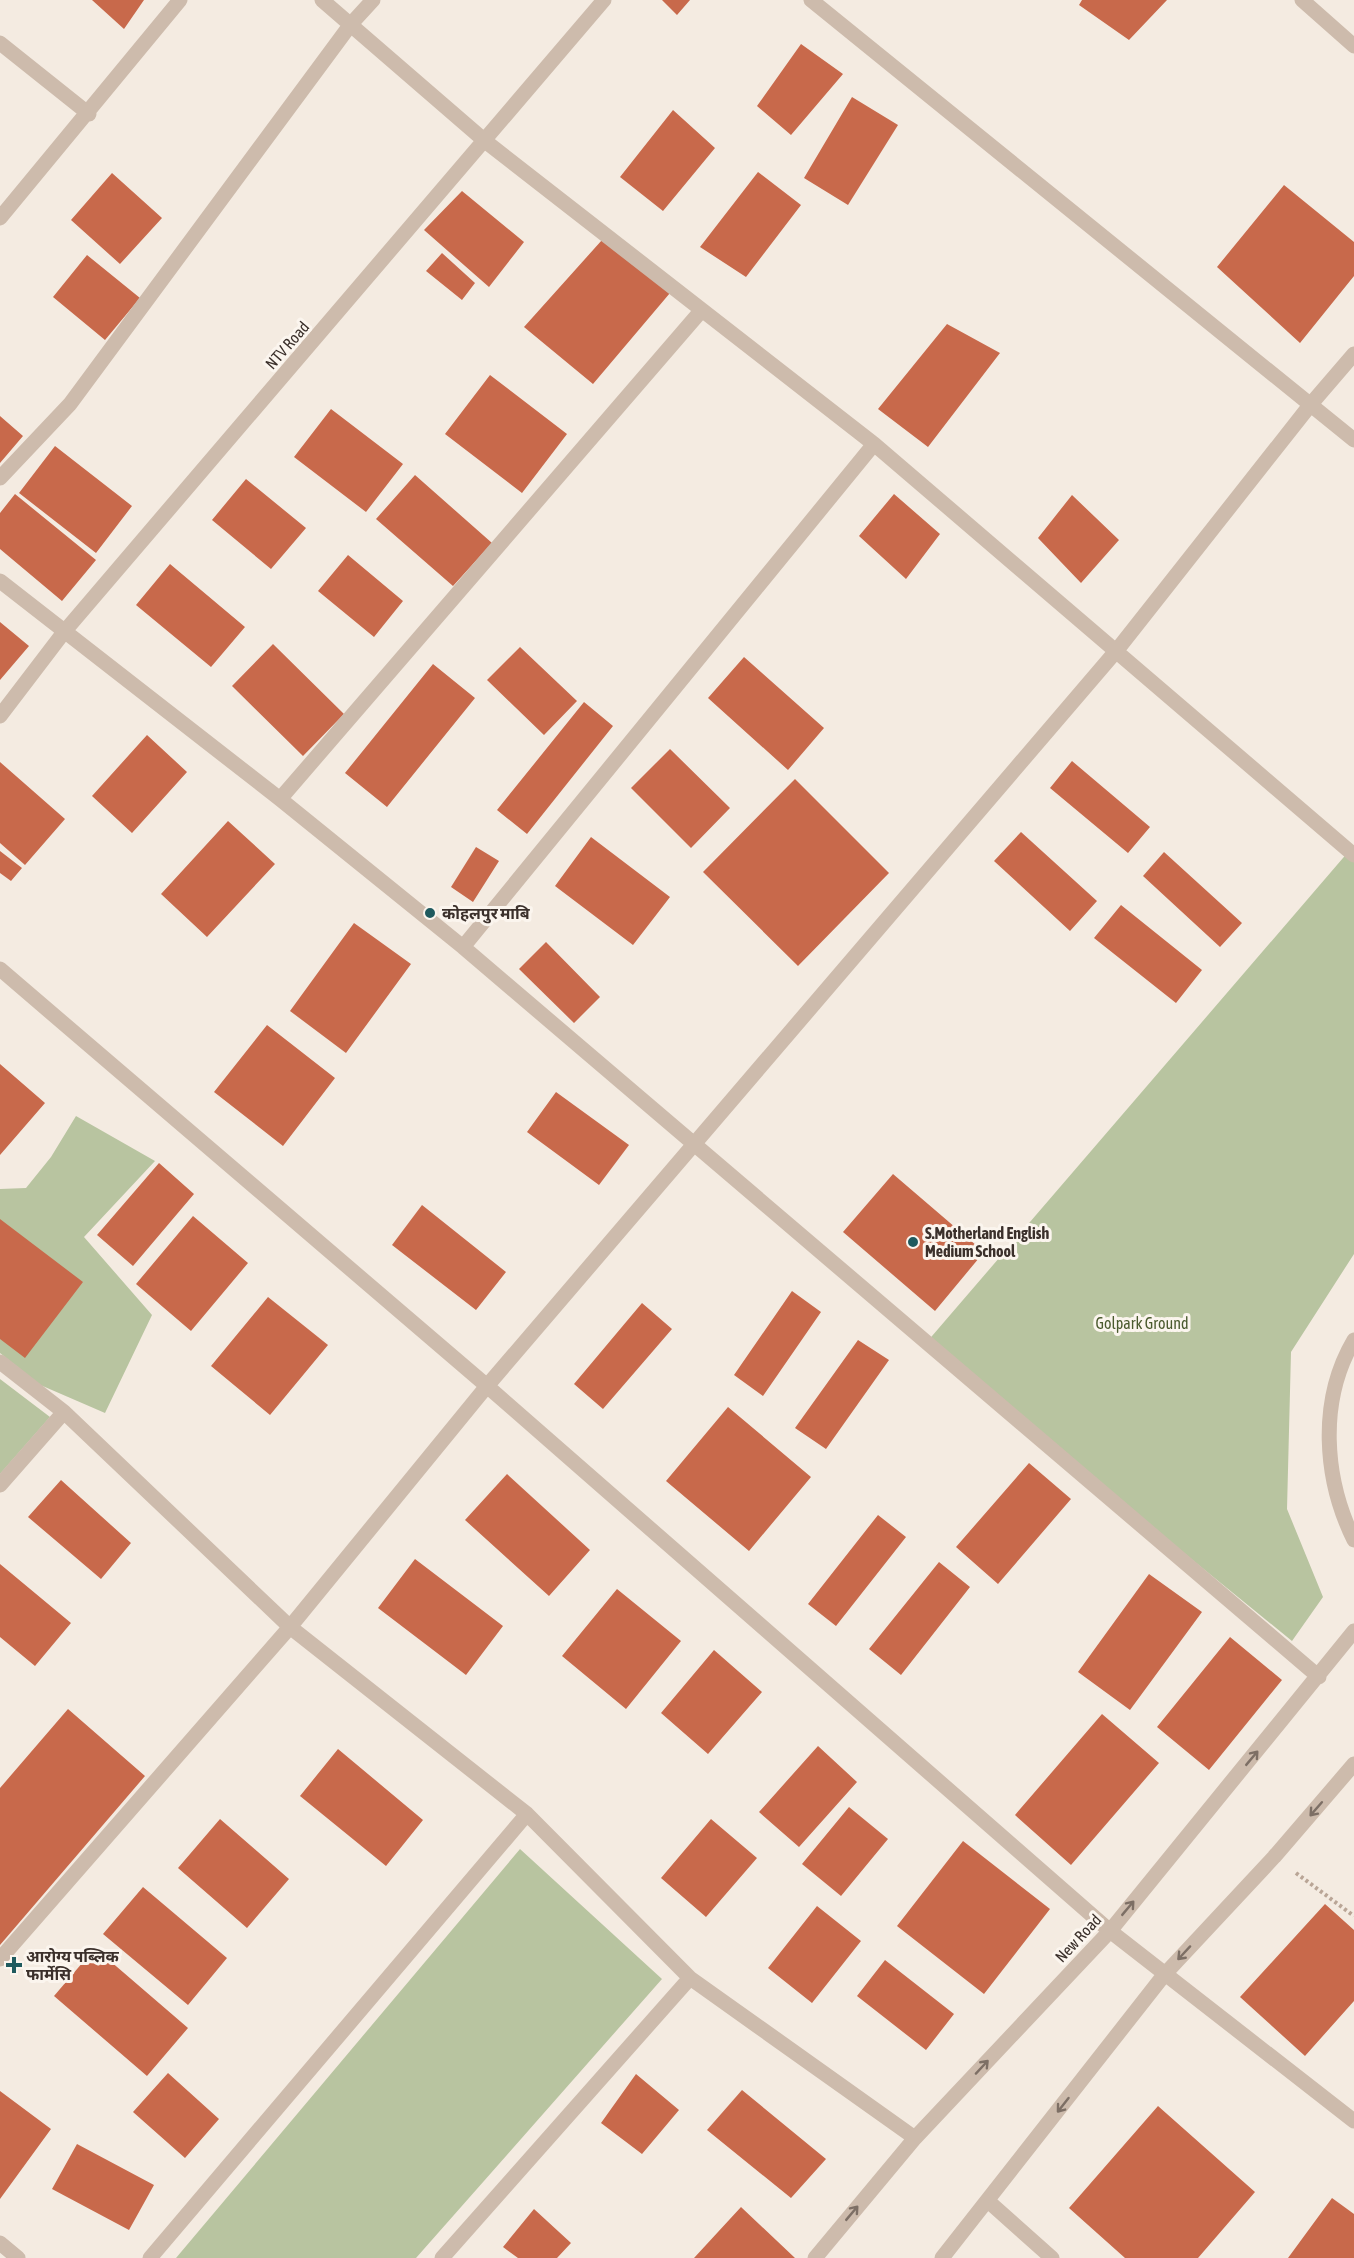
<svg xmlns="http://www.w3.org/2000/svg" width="1354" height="2258" font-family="'Asap Condensed','Noto Sans Devanagari',sans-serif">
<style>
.green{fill:#b8c4a0}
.building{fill:#c8694b}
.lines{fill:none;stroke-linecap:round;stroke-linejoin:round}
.path{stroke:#b9a596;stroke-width:4;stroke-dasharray:3 3;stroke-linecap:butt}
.minor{stroke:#cdbbac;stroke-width:15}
.oneway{stroke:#7d6f65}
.poi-dot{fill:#1f5a5e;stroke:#fbf5ee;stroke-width:2}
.labels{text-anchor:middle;stroke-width:6;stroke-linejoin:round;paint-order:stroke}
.street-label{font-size:16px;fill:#3b302b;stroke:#fbf5ee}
.poi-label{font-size:16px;font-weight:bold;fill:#3b302b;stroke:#fbf5ee;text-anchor:start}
.park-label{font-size:16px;fill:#4a5a2e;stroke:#fbf5ee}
</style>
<rect width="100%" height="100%" fill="#f4ebe1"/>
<!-- green -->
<path class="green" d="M1349 851 1354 855V1254L1291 1352 1287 1509 1323 1597 1292 1641 926 1343Z
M76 1116 155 1161 84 1237 152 1315 105 1413 38 1384 0 1353V1189L26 1188 51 1157Z
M0 1379 50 1417 0 1474Z
M520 1849 662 1979 416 2258H176Z"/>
<!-- building -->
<path class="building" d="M92 0H144L124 29Z
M662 0H690L677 15Z
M1082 0H1167L1129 40 1079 5Z
M801 44 843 74 791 135 757 106Z
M852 97 898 125 848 205 804 178Z
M673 110 715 148 663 211 620 177Z
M758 172 801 205 746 277 700 247Z
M112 173 162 218 120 264 71 220Z
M1284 185 1354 242V276L1300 343 1217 267Z
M462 191 524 242 489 287 424 230Z
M602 240 670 293 593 384 524 327Z
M442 253 475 283 462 300 426 271Z
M87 255 140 298 105 340 53 297Z
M947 324 1000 353 928 447 878 409Z
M490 375 567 434 522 493 445 434Z
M331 409 403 464 366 512 294 457Z
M0 416 23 436 0 463Z
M55 446 132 506 96 553 19 493Z
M415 475 492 543 453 586 376 519Z
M246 479 306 528 271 569 212 520Z
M15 494 96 560 62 601 0 549V513Z
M894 494 940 534 906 579 859 536Z
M1072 495 1119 540 1081 583 1038 538Z
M348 555 403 601 374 637 318 591Z
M170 564 245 627 211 667 136 605Z
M0 622 29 646 0 680Z
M273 644 344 714 303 756 232 686Z
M520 647 577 701 544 735 487 680Z
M744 657 824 728 788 770 708 698Z
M433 664 475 698 387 807 345 773Z
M584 702 613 726 527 834 497 810Z
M147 735 187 772 132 833 92 796Z
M670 749 730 808 691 848 631 788Z
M1072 761 1150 827 1128 853 1050 788Z
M0 762 65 819 25 865 0 843Z
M795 779 889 873 798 966 703 872Z
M228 821 275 864 207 937 161 894Z
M1021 832 1097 901 1070 931 994 861Z
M591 837 670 897 633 945 555 886Z
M476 847 499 861 473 902 451 887Z
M0 851 22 868 11 881 0 873Z
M1164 852 1242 923 1220 947 1143 876Z
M1121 905 1202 970 1176 1003 1094 938Z
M354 923 411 964 346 1053 290 1011Z
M546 942 600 997 574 1023 519 969Z
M267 1025 335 1078 283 1146 214 1092Z
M0 1064 45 1103 0 1155Z
M556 1092 629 1145 599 1185 527 1132Z
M159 1163 194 1194 133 1266 97 1235Z
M893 1174 984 1252 935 1311 843 1232Z
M422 1205 506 1272 476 1310 392 1245Z
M193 1216 248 1263 191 1331 136 1284Z
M0 1219 83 1282 25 1358 0 1339Z
M792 1291 821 1312 763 1396 734 1375Z
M268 1297 328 1345 270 1415 211 1366Z
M642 1303 672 1329 603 1409 574 1384Z
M858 1340 889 1360 826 1449 795 1428Z
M728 1407 811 1477 749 1551 666 1481Z
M1029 1463 1071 1499 998 1584 956 1547Z
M507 1474 590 1550 549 1596 465 1520Z
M61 1480 131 1543 101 1579 28 1517Z
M878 1515 906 1537 836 1626 808 1604Z
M415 1559 503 1626 466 1675 378 1608Z
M939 1562 970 1587 901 1675 869 1649Z
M0 1564 71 1623 35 1666 0 1637Z
M1149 1574 1202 1612 1130 1710 1078 1672Z
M617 1589 681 1641 626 1709 562 1656Z
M1230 1637 1282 1680 1209 1770 1157 1727Z
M714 1650 762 1692 708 1754 661 1713Z
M68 1709 145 1776 0 1945V1788Z
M1102 1714 1159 1763 1071 1865 1015 1815Z
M818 1746 857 1782 799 1847 759 1812Z
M338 1749 423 1820 386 1866 300 1796Z
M849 1807 888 1839 841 1896 802 1864Z
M220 1819 289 1879 247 1928 178 1868Z
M711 1819 757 1858 706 1917 661 1878Z
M963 1841 1050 1909 984 1994 897 1926Z
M143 1887 227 1958 188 2005 103 1934Z
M1325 1904 1354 1930V2001L1305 2056 1240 1997Z
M817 1906 861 1941 812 2003 768 1968Z
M95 1948 188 2028 147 2076 54 1996Z
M885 1960 954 2014 926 2050 857 1996Z
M168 2073 219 2119 185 2158 133 2112Z
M636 2074 679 2110 642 2154 601 2123Z
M742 2090 826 2159 791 2198 707 2130Z
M0 2091 51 2129 0 2199Z
M1158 2106 1255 2192 1198 2258H1125L1069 2208Z
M77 2144 154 2185 129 2230 52 2189Z
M1332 2198 1354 2214V2258H1288Z
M741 2207 795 2258H694Z
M534 2209 571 2243 557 2258H518L503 2247Z"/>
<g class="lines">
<!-- path -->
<path class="path" d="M1296 1873 1354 1916"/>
<!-- minor -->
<path class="minor" d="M322 0 485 141 874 444 1354 855
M811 0 1354 440
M1302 0 1354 46
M0 43 89 114
M0 218 180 0
M0 478 70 404 351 24 373 0
M0 581 280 799 463 947 1319 1677
M0 716 64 632 604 0
M280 799 701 311
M463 947 874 444
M0 969 487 1386 1110 1931 1354 2121
M1354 1340C1318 1401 1324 1479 1354 1540
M0 1362 64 1412 290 1627 527 1814 690 1978 915 2138
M0 1485 64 1412
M0 1959 290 1627 487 1386 1117 650 1311 404 1354 354
M988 2201 1052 2258
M0 2243 18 2258
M150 2258 527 1814
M442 2258 690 1978
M815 2258 915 2138 1110 1931 1354 1631
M942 2258 1164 1975 1274 1857 1354 1764"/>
</g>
<!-- one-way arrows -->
<defs><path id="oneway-shaft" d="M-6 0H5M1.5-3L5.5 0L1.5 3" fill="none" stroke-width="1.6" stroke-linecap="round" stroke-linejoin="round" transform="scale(1.5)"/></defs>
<g class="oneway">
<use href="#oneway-shaft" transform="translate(1252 1758) rotate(-50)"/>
<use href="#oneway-shaft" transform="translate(1316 1809) rotate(131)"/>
<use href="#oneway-shaft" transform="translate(1128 1908) rotate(-50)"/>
<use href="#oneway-shaft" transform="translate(1184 1953) rotate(133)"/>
<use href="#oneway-shaft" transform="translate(982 2067) rotate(-47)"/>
<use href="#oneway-shaft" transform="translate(1063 2105) rotate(128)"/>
<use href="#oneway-shaft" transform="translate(852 2213) rotate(-50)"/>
</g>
<!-- markers -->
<g class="poi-dot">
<circle cx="430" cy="913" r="6"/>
<circle cx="913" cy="1242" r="6"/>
<path d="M11 1956h6v6h6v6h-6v6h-6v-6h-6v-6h6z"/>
</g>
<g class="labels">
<!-- street labels -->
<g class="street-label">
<text transform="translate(287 345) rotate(-49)" y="6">NTV Road</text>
<text transform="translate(1078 1938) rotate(-47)" y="6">New Road</text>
</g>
<!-- poi labels -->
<g class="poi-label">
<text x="442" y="919">कोहलपुर माबि</text>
<text x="925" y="1239">S.Motherland English<tspan x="925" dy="18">Medium School</tspan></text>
<text x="26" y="1962">आरोग्य पब्लिक<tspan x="26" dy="18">फार्मेसि</tspan></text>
</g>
<!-- park labels -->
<g class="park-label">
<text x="1142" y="1329">Golpark Ground</text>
</g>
</g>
</svg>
